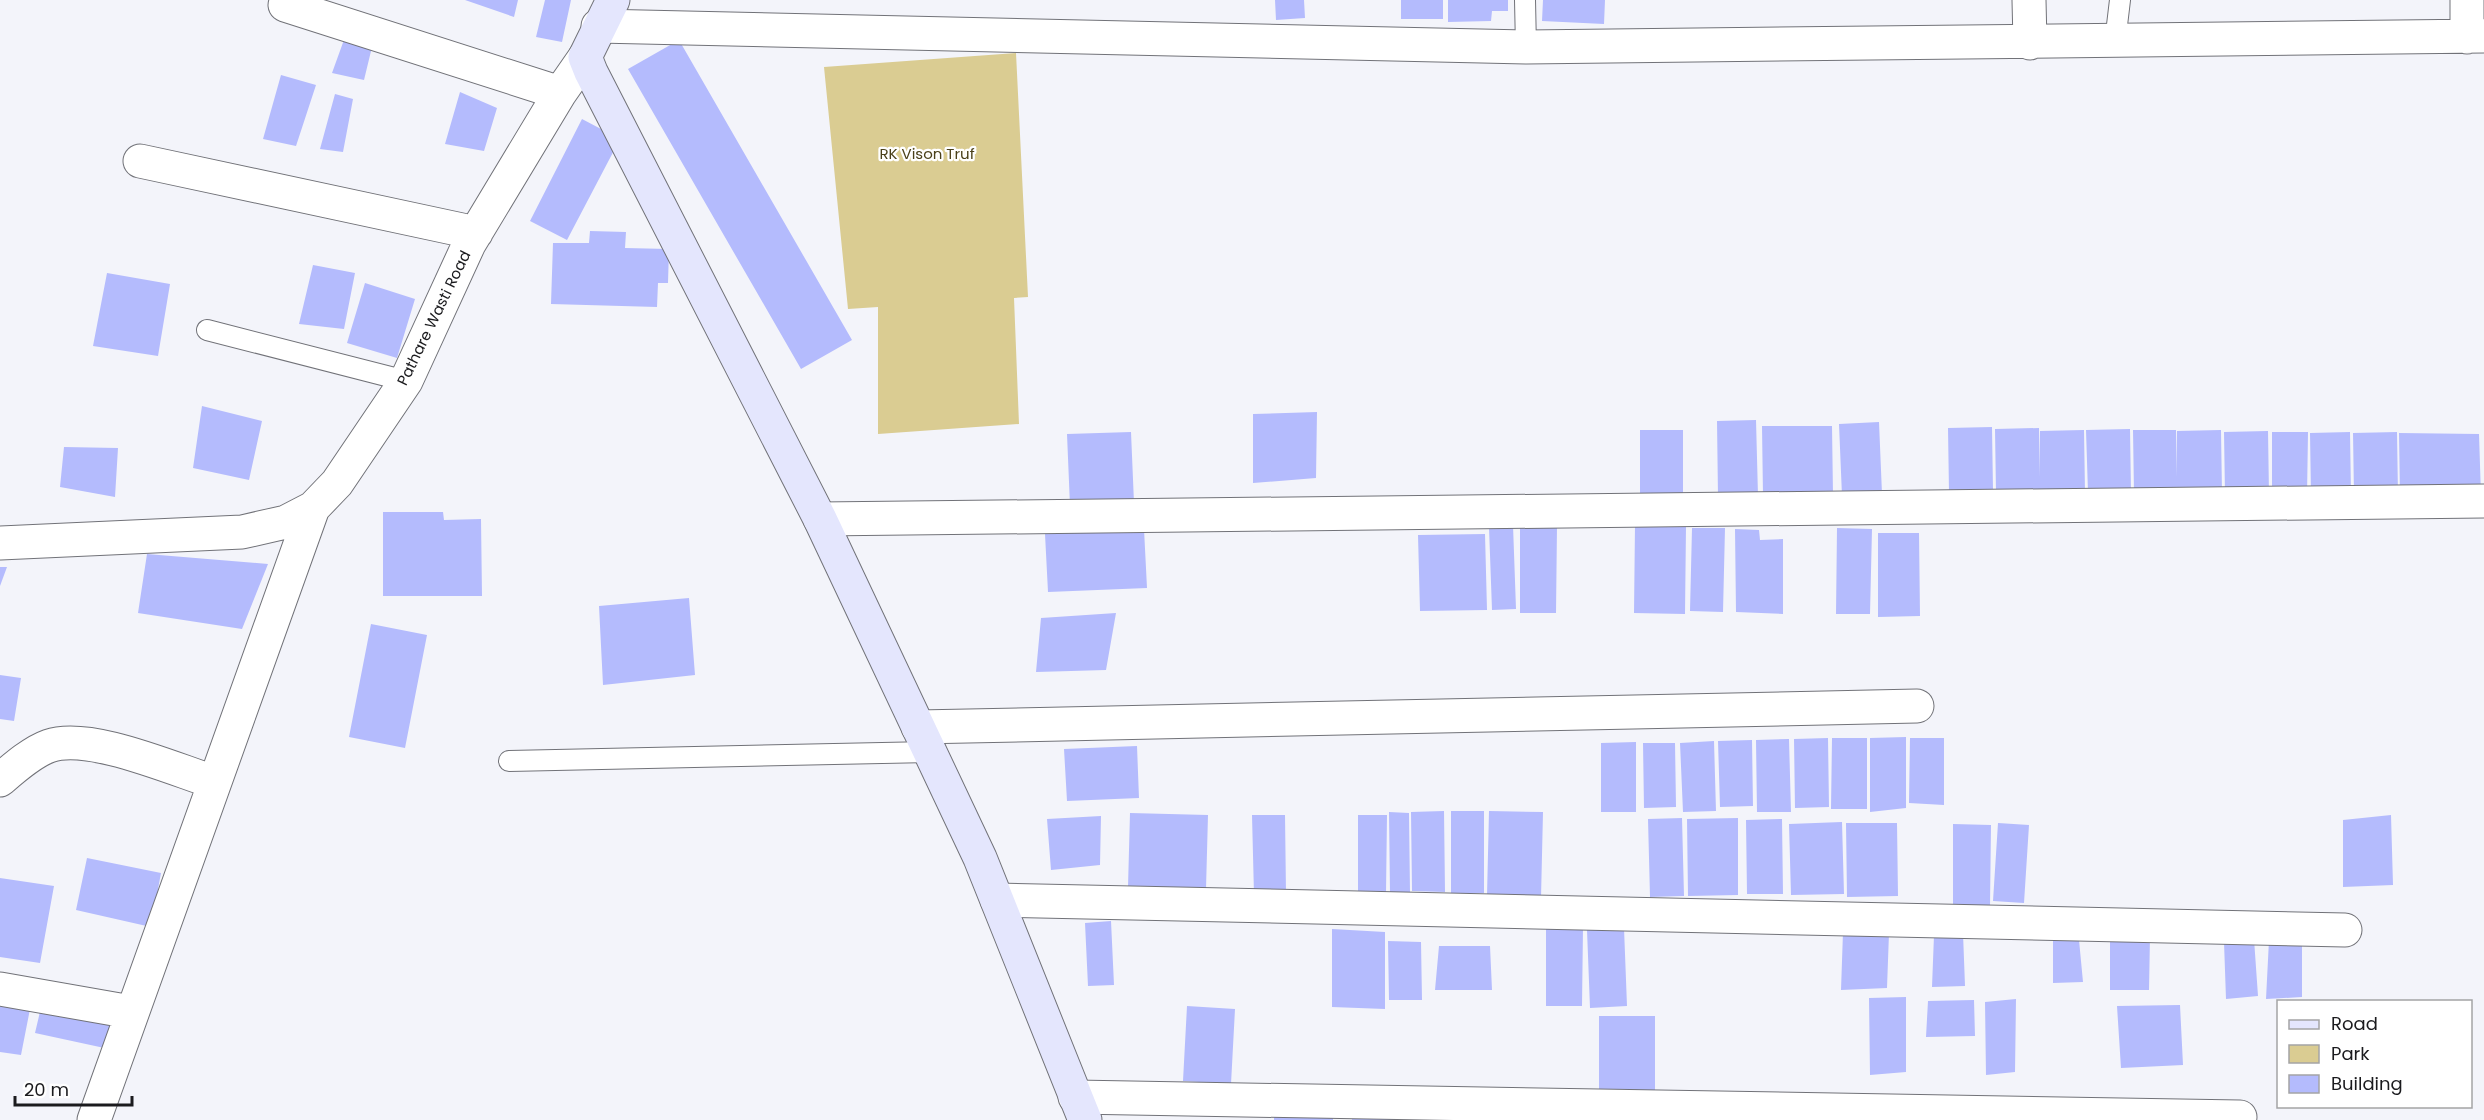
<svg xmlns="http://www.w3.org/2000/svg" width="2484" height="1120" font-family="Poppins,sans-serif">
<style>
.green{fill:#dacc92}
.building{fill:#b4bbfd}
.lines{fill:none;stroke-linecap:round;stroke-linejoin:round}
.lane-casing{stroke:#717278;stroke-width:22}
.street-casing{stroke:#717278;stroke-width:35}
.secondary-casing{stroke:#717278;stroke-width:35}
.lane{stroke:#fff;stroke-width:20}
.street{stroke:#fff;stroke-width:33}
.secondary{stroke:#e4e6fd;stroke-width:33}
.labels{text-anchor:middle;stroke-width:4.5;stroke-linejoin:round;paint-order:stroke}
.park-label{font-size:15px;fill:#4a4019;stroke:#fff}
.street-label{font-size:15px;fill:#1b1b1e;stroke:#fff}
</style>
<rect width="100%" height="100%" fill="#f3f4fa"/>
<!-- green -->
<path class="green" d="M1016 53 1028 297 1014 298 1019 424 878 434V307L848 309 824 67Z"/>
<!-- building -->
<path class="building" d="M465 0H518L514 17Z
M545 0H571L562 42 536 37Z
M1275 0H1304L1305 18 1276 20Z
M1401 0H1443V19H1401Z
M1448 0H1508V11H1492L1491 21 1448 22Z
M1543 0H1605L1604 24 1542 21Z
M345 37 372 47 364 80 332 73Z
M679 40 852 340 801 369 628 69Z
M281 75 316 85 296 146 263 139Z
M460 92 497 108 484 151 445 144Z
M335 94 353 99 343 152 320 149Z
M582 119 620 139 567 240 530 221Z
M590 231 626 232 625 248 669 249 668 283H658L657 307 551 304 553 243H589Z
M313 265 355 273 344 329 299 324Z
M107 273 170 284 158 356 93 346Z
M365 283 415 299 397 358 347 343Z
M202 406 262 421 249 480 193 468Z
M1317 412 1316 478 1253 483V414Z
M1756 420 1758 496 1718 497 1717 421Z
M1879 422 1882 494 1842 496 1839 424Z
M1762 426H1832L1833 495 1763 496Z
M1992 427 1993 491 1949 492 1948 428Z
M2039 428 2040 477V431L2084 430 2085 493H1996L1995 429Z
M2130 429 2131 493H2088L2086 430Z
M1640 430H1683V501L1640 502Z
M2133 430H2176L2177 477V431L2221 430 2222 494H2134Z
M2268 431 2269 495H2225L2224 432Z
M1131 432 1134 503 1070 506 1067 434Z
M2272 432H2308L2307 496 2272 495Z
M2350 432 2351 495 2311 496 2310 433Z
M2397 432 2398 496H2354L2353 433Z
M2399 433 2479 434 2481 496 2400 497Z
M64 447 118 448 115 497 60 487Z
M383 512H443L444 520 481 519 482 596H383Z
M1513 525 1516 609 1492 610 1489 527Z
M1635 525 1686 526 1685 614 1634 613Z
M1520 526H1557L1556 613H1520Z
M1692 528H1725L1723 612 1690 611Z
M1837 528 1872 529 1870 614H1836Z
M1144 529 1147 588 1048 592 1045 534Z
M1735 529 1759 530 1760 540 1783 539V614L1736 612Z
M1878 533H1919L1920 616 1878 617Z
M1485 534 1487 610 1420 611 1418 535Z
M147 554 268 564 242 629 138 613Z
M0 567H7L0 586Z
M689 598 695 675 603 685 599 606Z
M1116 613 1106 670 1036 672 1041 618Z
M371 624 427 635 405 748 349 737Z
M0 675 21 678 14 721 0 719Z
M1906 737V808L1870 812V738Z
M1828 738 1829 807 1795 808 1794 739Z
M1832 738H1867V809H1831Z
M1910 738H1944V805L1909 803Z
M1789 739 1791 812H1757L1756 740Z
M1752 740 1753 806 1720 807 1718 741Z
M1714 741 1716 811 1683 812 1680 743Z
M1636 742V812H1601V743Z
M1643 743H1675L1676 807 1644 808Z
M1137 746 1139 798 1067 801 1064 749Z
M1444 811 1445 892 1412 891 1411 812Z
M1451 811H1484V893H1451Z
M1489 811 1543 812 1541 898 1487 896Z
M1389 812 1409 813 1410 893H1390Z
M1130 813 1208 815 1206 889 1128 887Z
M1252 815H1285L1286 894 1254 895Z
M1358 815H1387L1386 893H1358Z
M2391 815 2393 885 2343 887V820Z
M1101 816 1100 865 1051 870 1047 819Z
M1682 818 1684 896 1650 897 1648 819Z
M1738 818V895L1688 896 1687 819Z
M1782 819 1783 894H1747L1746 820Z
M1842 822 1844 894 1791 895 1789 824Z
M1846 823H1897L1898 896 1847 897Z
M1998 823 2029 825 2024 903 1993 901Z
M1953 824 1991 825 1990 906 1953 905Z
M87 858 161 873 151 927 76 910Z
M0 878 54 886 40 963 0 957Z
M1111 921 1114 985 1088 986 1085 923Z
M1546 927H1583L1582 1006H1546Z
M1624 928 1627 1006 1590 1008 1587 930Z
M1332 929 1385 932V1009L1332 1007Z
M2110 930 2150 936 2149 990H2110Z
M1843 932 1889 933 1887 988 1841 990Z
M1963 933 1965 986 1932 987 1934 935Z
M2254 939 2258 996 2226 999 2224 942Z
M2053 940H2079L2083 982 2053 983Z
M2269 940 2302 941V997L2266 999Z
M1388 941 1421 942 1422 1000H1389Z
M1439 946H1490L1492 990H1435Z
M1906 997V1072L1870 1075 1869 998Z
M43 999 117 1015 109 1049 35 1033Z
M2016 999 2015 1072 1986 1075 1985 1002Z
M1974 1000 1975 1036 1926 1037 1928 1001Z
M0 1005 30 1009 21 1055 0 1052Z
M2180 1005 2183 1065 2121 1068 2117 1006Z
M1187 1006 1235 1009 1231 1084 1183 1081Z
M1599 1016H1655V1094H1599Z
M1333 1114V1120H1274V1116Z
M1351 1114 1399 1116V1120H1352Z"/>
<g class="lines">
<!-- lane casing -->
<g class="lane-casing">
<path id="lane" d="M1525 0 1526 47
M2115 42 2120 0
M207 330 406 381
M509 761 930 752"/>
</g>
<!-- street casing -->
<g class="street-casing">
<path id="street" d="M2029 0 2030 43
M285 5 560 93
M598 26 1526 47 2484 36
M2467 37V0
M140 161 476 233
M820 519 2484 501
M0 543 242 532 286 522 313 508 337 483 406 381 469 244 560 93 585 57
M918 727 1917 706
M0 780C14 768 32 752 49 746 89 732 173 769 214 782
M997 900 2345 930
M0 989 131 1012
M1075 1097 2240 1117
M94 1120 313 508"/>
</g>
<!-- secondary casing -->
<g class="secondary-casing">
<path id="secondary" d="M613 0 585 57 591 72 820 519 980 858 1085 1120"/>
</g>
<!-- lane -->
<use href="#lane" class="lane"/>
<!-- street -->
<use href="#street" class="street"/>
<!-- secondary -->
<use href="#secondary" class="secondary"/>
</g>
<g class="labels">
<!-- park labels -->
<g class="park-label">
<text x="927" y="159">RK Vison Truf</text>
</g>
<!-- street labels -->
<g class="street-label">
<text transform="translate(434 318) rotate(-64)" y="5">Pathare Wasti Road</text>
</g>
</g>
<!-- legend -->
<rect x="2277" y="1000" width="195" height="108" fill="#ffffff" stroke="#a4a4a5" stroke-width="1.5"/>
<rect x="2289" y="1020" width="30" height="9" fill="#e4e6fd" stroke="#a4a4a5" stroke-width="1.5"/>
<text x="2331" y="1030" font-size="18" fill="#1b1b1e">Road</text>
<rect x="2289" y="1045" width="30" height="18" fill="#dacc92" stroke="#a4a4a5" stroke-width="1.5"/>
<text x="2331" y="1060" font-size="18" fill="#1b1b1e">Park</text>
<rect x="2289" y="1075" width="30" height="18" fill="#b4bbfd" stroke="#a4a4a5" stroke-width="1.5"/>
<text x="2331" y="1090" font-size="18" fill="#1b1b1e">Building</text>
<!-- scale -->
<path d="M15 1096v9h117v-9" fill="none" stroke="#1b1b1e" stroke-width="3"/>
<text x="24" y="1096" font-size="18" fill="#1b1b1e" stroke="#ffffff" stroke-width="4.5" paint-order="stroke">20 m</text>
</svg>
